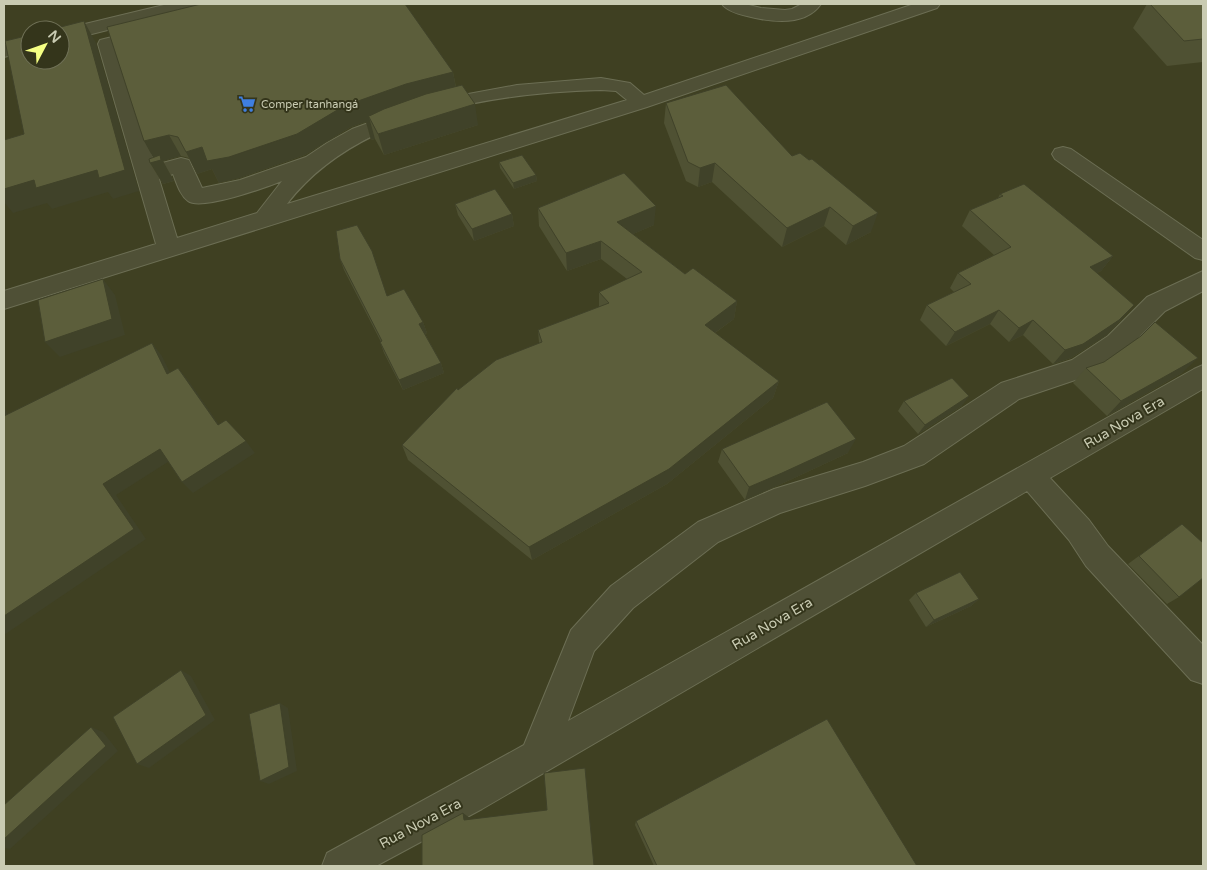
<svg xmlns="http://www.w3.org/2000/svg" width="1207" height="870" font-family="'Varela Round',sans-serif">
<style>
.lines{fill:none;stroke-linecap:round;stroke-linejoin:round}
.minor-casing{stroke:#6c6e54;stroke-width:2}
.minor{fill:#4f5036;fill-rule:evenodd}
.wall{fill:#4f5133}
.shaded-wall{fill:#404229}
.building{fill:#5c5e3b;stroke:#404229}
.labels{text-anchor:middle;stroke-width:4;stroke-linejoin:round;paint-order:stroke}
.far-poi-label{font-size:11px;fill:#c9cbb2;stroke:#34351b;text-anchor:start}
.street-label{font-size:14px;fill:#c9cbb2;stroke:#34351b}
</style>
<rect width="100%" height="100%" fill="#3f4022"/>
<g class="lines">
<!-- minor casing -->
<g class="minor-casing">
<path id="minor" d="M168 4H198L195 8 60 42V30Z
M722 4H745L761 8 785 10 792 9 802 4H821C805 27 770 22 747 16 738 14 727 11 722 4Z
M914 4H940L937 8 647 107 4 309V291L156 244 98 44 100 40 148 28 155 30 157 34 155 38 117 47 155 165 181 158 189 160 202 188 240 180 306 157 327 143 352 129 412 107 452 97 517 85 601 78 630 83 644 95ZM601 90 616 91 627 100 287 204C357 113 493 93 601 90ZM173 174C177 184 180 195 188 201 201 211 267 187 282 181L257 213 177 238 159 179Z
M30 38V50L4 57V45Z
M1063 147 1071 149 1203 240V260L1195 258 1055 159 1052 154 1055 149Z
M1203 271V291L1165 311 1126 350 1090 375 1019 399 924 464 865 486 780 513 718 542 633 608 594 651 568 721 1194 369 1203 365V389L1050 478 1089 520 1108 546 1203 645V684L1191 680 1086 566 1069 540 1027 491 482 809 376 866H322L327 853 524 745 571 630 611 586 698 522 774 489 863 462 904 446 1001 383 1072 360 1108 336 1147 297Z"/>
</g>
<!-- minor -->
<use href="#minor" class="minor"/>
</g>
<!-- wall -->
<path class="wall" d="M1147 4H1203V62L1167 66 1133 28Z
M107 27 453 72 456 87 478 125 384 155 375 139 371 140 366 122 351 127 305 155 240 178 219 183 212 169 197 174 189 158 181 156 163 161 174 181 163 184 150 163 153 157Z
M666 103 871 232 846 245 824 226 782 247 712 182 698 187 686 181 664 123Z
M499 162 536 175 537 181 514 189 500 168Z
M1000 194 1113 256 1101 271 1097 273 1121 320 1107 335 1071 358 1053 364 1023 335 1009 342 990 324 946 346 920 320 927 305 954 292 950 288 958 273 994 255 962 226 970 210 998 198Z
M455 204 512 214 514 226 474 241 458 215Z
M538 208 654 225 633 234 685 274 737 301 734 319 715 333 779 381 773 398 667 484 532 560 408 460 402 445 458 390 539 343 538 330 599 307V292L627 279 601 259 567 271 539 226Z
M340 259 387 296 423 322 427 333 425 334 441 363 444 373 403 390 384 353 380 342H381L344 270Z
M1086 368 1182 373 1107 416 1073 383Z
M904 401 962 406 918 434 898 411Z
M722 449 848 453 777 486 745 500 718 462Z
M1182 524 1179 597 1167 604 1128 564Z
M916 593 979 599 971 606 926 627 909 600Z
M636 821 917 866H654L635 825Z"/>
<!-- shaded-wall -->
<path class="shaded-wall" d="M84 21 96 43 139 191 113 199 108 192 52 209 47 203 13 213 4 202V189L34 180 97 170Z
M453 72 457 94 369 117 375 139 371 140 366 122 351 127 305 155 240 178 219 183 212 169 197 174 186 152 344 106 406 84Z
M475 104 478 125 384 155 378 134Z
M169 135 181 156 163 161 174 181 163 184 150 163 155 161 144 141Z
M715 163 712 182 698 187 700 168Z
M536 175 537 181 514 189 513 183Z
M656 206 654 225 617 241V222Z
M830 207 824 226 782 247 787 228Z
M878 213 871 232 846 245 853 226Z
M512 214 514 226 474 241 472 229Z
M601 241V259L567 271 566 253Z
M1113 256 1101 271 1078 283 1090 267Z
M103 279 115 295 125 335 60 357 45 342Z
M737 301 734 319 702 342 705 325Z
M1134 305 1121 320 1107 335 1071 358 1053 364 1065 350Z
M999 310 990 324 946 346 955 332Z
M1033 320 1023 335 1009 342 1019 328Z
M423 322 427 333 422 335 419 324Z
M152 343 162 356 177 387 167 374Z
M1198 358 1182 373 1107 416 1121 401Z
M441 363 444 373 403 390 399 380Z
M178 368 188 380 227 436 218 425Z
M779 381 773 398 667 484 532 560 529 547Z
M969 396 962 406 918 434 925 425Z
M4 408 6 410 12 431 4 424Z
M856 439 848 453 777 486 745 500 749 487Z
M246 441 255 453 193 493 182 482Z
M160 449 171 460 116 495 146 539 4 635V616L103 484Z
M979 599 971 606 926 627 934 620Z
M181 670 191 676 215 720 149 768 137 764Z
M280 703 288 708 297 771 269 784 260 781Z
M91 727 103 732 118 751 10 849 4 848V839Z
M463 813 470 818V825L464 820Z"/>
<!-- building -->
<path class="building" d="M201 4H405L453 72 406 84 344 106 297 134 229 157 207 161 202 147 186 152 178 137 169 135 144 141 107 27Z
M1150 4H1203V39L1184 41Z
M84 21 125 170 99 178 97 170 36 188 34 180 4 189V140L24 134 5 41 30 35V60H60V30H49Z
M462 85 475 104 378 134 369 117 365 118 384 109 426 94Z
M726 85 792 156 800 153 809 160 812 159 878 213 853 226 830 207 787 228 715 163 700 168 688 162 666 103Z
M160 155 161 160 150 163 149 159Z
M522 155 536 175 513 183 499 162Z
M624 173 656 206 617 222 685 274 693 268 737 301 705 325 779 381 669 469 529 547 402 445 457 388 458 390 496 360 542 342 538 330 609 303 599 292 642 272 601 241 566 253 538 208Z
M1024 184 1113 256 1090 267 1134 305 1119 320 1083 344 1065 350 1033 320 1019 328 999 310 955 332 927 305 971 284 958 273 1011 247 970 210 1003 196 1000 194Z
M495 189 512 214 472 229 455 204Z
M357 225 372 251 387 296 404 289 423 322 419 324 441 363 399 380 380 342 382 341 340 259 336 231Z
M103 279 112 319 45 342 38 300Z
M1155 322 1198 358 1121 401 1086 368 1104 362 1141 336Z
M152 343 167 374 178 368 218 425 226 420 246 441 182 482 160 449 103 484 134 529 4 616V416Z
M952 378 969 396 925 425 904 401Z
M827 402 856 439 782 473 749 487 722 449Z
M1182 524 1203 543V578L1179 597 1139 556Z
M960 572 979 599 934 620 916 593Z
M181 670 206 715 137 764 113 717Z
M280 703 289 767 260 781 249 714Z
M827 719 917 866H657L636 821Z
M91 727 106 746 4 839V805Z
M585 768 594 866H422V835L463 813 464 820 547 810 544 773Z"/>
<!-- icons -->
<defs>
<g id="supermarket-bare" transform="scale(1.35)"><path d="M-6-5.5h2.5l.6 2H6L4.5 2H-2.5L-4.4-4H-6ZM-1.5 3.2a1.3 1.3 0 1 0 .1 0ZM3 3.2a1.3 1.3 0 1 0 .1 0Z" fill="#3f7fe0" stroke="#34351b" stroke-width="2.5" paint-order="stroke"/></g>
</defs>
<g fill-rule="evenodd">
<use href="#supermarket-bare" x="247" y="104"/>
</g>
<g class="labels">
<!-- far-poi labels -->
<g class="far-poi-label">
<text x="261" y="108">Comper Itanhangá</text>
</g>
<!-- street labels -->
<g class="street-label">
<text transform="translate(1124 422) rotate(-30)" y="5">Rua Nova Era</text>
<text transform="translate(772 623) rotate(-30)" y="5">Rua Nova Era</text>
<text transform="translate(420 823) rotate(-28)" y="5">Rua Nova Era</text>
</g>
</g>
<!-- border -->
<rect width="1207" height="870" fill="none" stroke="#c9cbb2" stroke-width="10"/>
<!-- north arrow -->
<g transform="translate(45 45) rotate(49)"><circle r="24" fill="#34351b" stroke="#707157"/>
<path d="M0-4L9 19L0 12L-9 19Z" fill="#f5ff83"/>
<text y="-8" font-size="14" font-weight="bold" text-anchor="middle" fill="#c9cbb2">N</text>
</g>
</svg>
